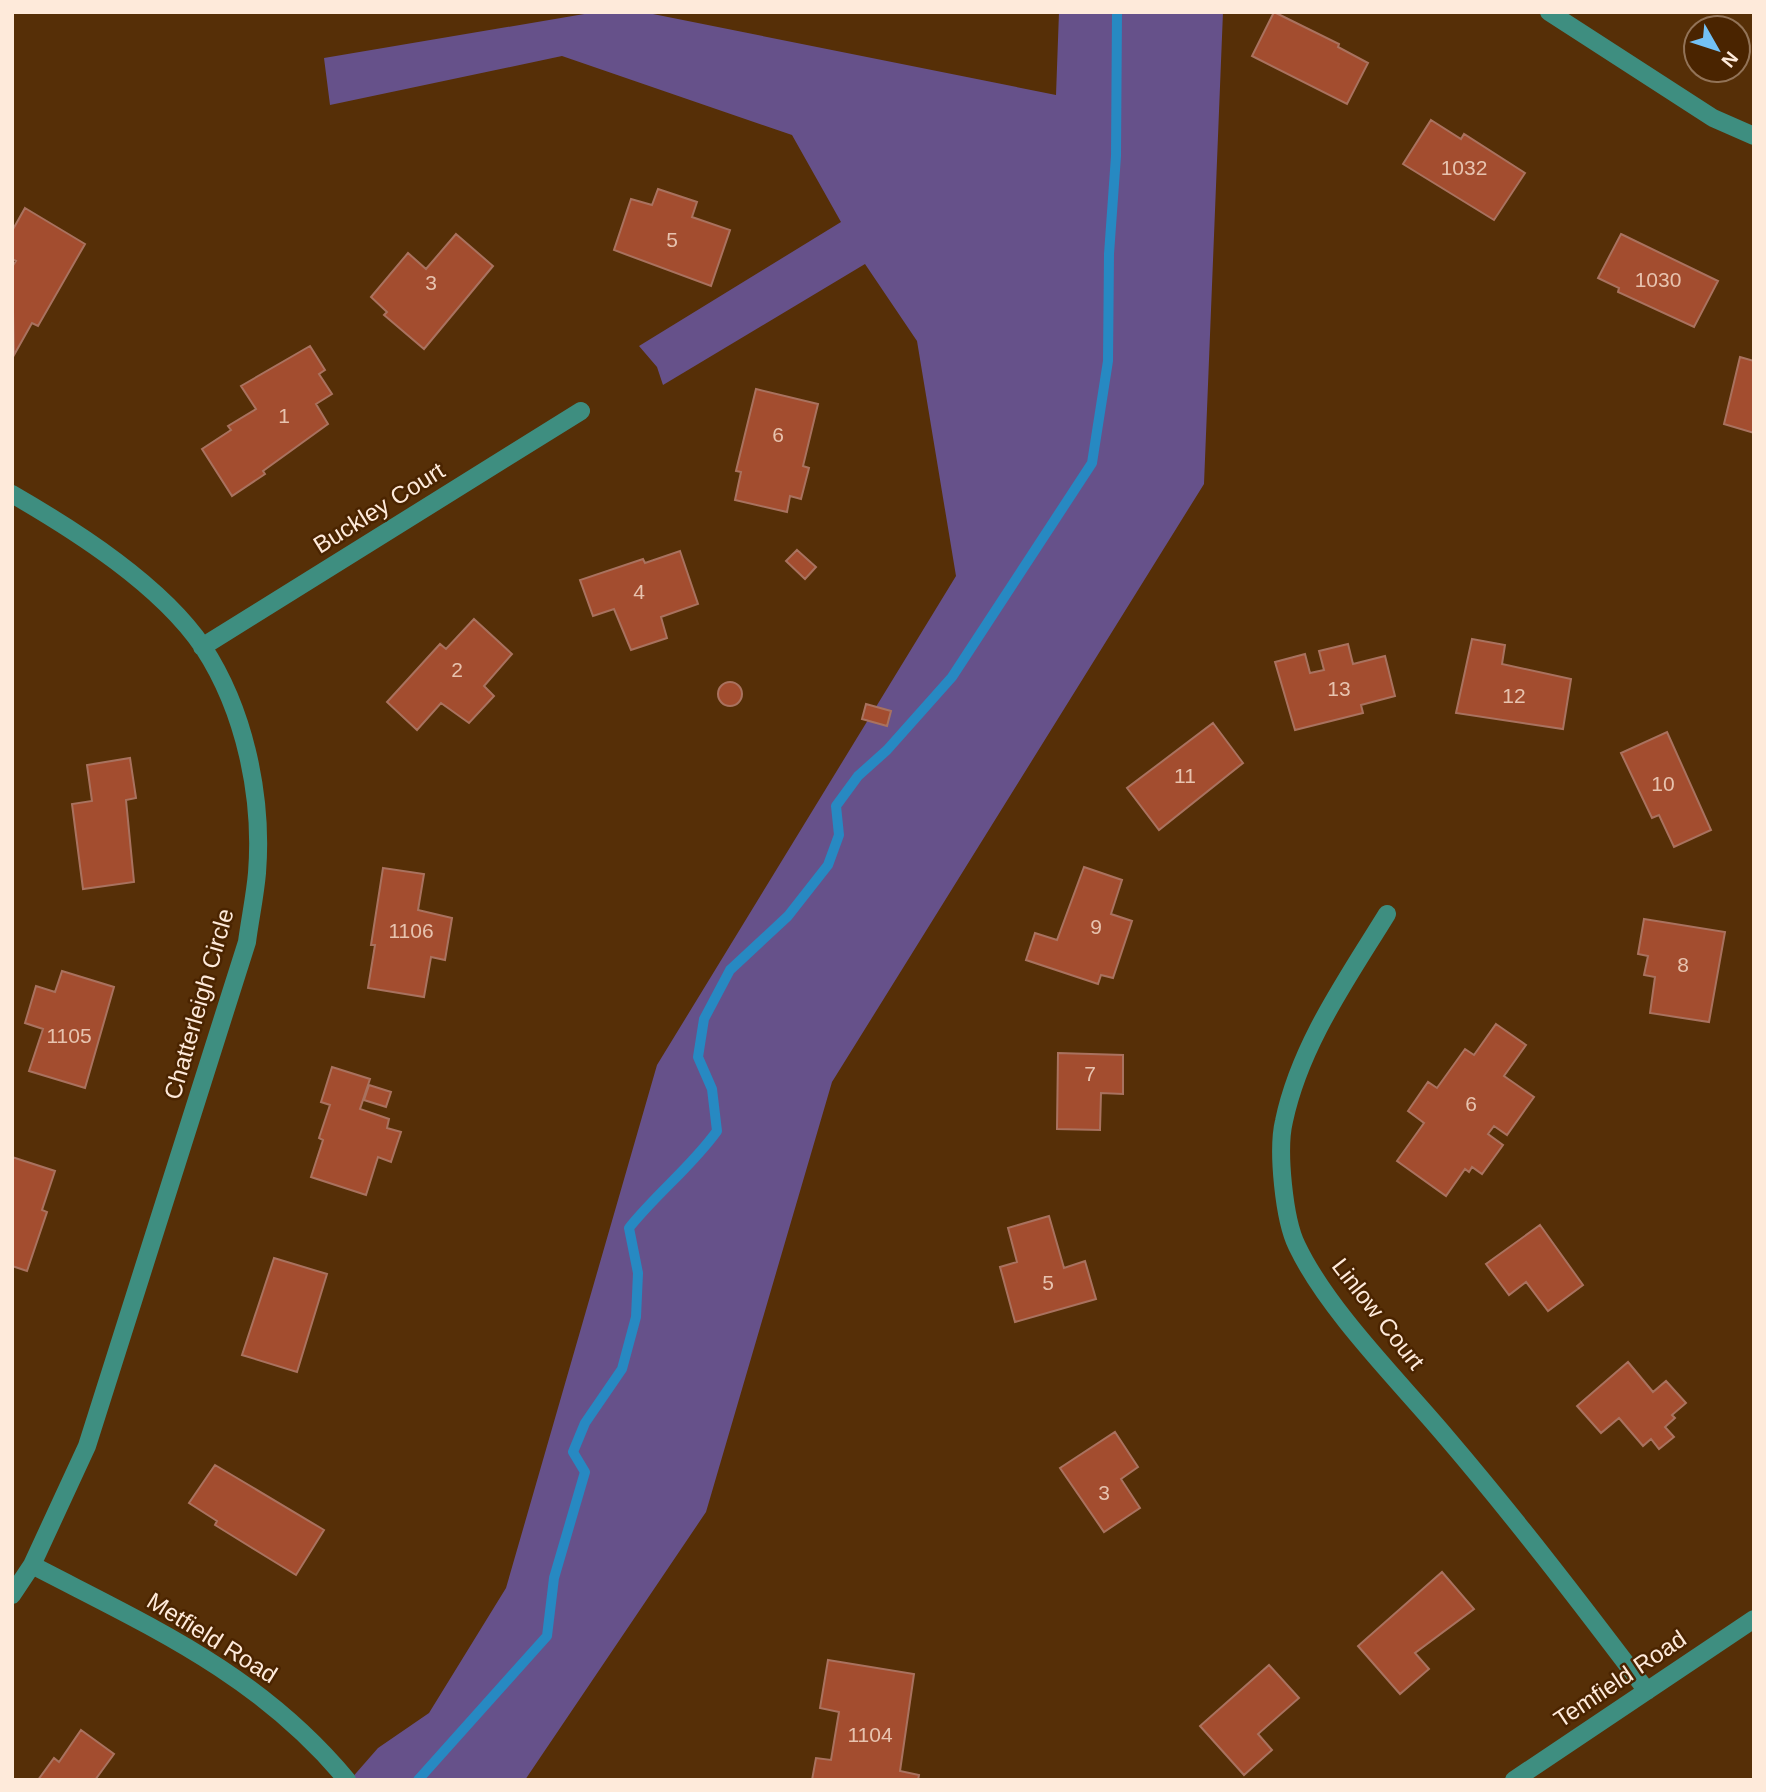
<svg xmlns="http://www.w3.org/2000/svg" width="1766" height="1792" font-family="Helvetica,sans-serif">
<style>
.green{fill:#66518a}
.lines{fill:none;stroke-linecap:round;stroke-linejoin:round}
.stream{stroke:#2789c2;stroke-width:10}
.building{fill:#a34d2f;stroke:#a9725f;stroke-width:2}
.minor{stroke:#3e8e80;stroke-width:18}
.labels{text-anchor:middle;stroke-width:5;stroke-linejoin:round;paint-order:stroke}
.number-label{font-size:21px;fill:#e7c3af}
.street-label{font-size:24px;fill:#feeada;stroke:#4a2400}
</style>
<rect width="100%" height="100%" fill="#562f07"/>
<!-- green -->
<path class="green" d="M596 12H643L1056 95 1059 12H1223L1204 484 832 1082 706 1512 525 1780H350L378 1748 429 1713 506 1588 657 1065 956 576 917 341 865 264 663 385 657 367 639 346 841 222 792 135 562 56 330 105 324 58Z"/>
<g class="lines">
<!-- stream -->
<path class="stream" d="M418 1780 547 1636 554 1578 585 1472 573 1452 585 1423 622 1369 636 1317 638 1273 629 1228C657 1193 691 1167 717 1131L712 1089 698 1057 704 1019 730 970 788 916 828 865 839 835 836 806 858 776 887 750 952 677 1092 463 1108 361 1109 254 1116 156 1117 12"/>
</g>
<!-- building -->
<path class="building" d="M1274 12 1339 44 1338 47 1368 63 1347 104 1252 56Z
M1431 120 1461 139 1464 134 1525 173 1494 220 1403 164Z
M658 189 697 202 692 217 730 230 711 286 614 250 631 199 652 205Z
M25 208 85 244 38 326 32 323 14 355 12 267 16 261 12 259V231Z
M456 234 493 266 424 349 384 315 387 312 371 297 408 253 426 269Z
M1621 234 1718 281 1694 327 1618 292 1619 288 1598 278Z
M310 346 325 370 319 374 332 394 316 404 328 424 263 471 265 474 232 496 202 449 231 430 228 426 256 409 241 386Z
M1740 357 1754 361V433L1724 424Z
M756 389 818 404 803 466 809 468 801 499 790 496 787 512 735 500 741 472 736 471Z
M797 550 816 567 805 579 786 561Z
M680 551 698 604 661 617 667 638 631 650 614 609 593 616 580 580 643 559 645 563Z
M474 619 512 654 484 686 494 696 469 723 441 703 417 730 387 702 440 644 446 649Z
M1472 639 1505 645 1502 664 1571 679 1563 729 1456 713Z
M1348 644 1353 664 1385 656 1395 696 1361 705 1363 713 1295 730 1275 662 1305 654 1310 673 1324 670 1319 651Z
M718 694a12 12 0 1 1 24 0a12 12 0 1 1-24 0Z
M866 704 891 711 887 726 862 719Z
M1213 723 1243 763 1159 830 1127 788Z
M1667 732 1711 830 1674 847 1659 815 1652 818 1621 753Z
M130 758 136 798 126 800 134 882 83 889 72 804 92 801 87 765Z
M1084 867 1122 880 1111 914 1132 921 1113 978 1101 975 1098 984 1026 960 1035 933 1057 940Z
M383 868 424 874 418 910 452 918 445 960 431 957 424 997 368 988 375 945H371Z
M1644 919 1725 932 1709 1022 1650 1013 1655 977 1644 975 1648 956 1638 954Z
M62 971 114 987 85 1088 29 1071 43 1029 25 1023 36 986 55 992Z
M1496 1024 1526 1045 1504 1076 1534 1097 1507 1135 1494 1126 1488 1134 1503 1145 1482 1174 1472 1167 1469 1172 1465 1169 1446 1196 1397 1161 1424 1123 1408 1111 1428 1082 1437 1088 1465 1049 1474 1055Z
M1058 1053 1123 1055V1094L1101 1093 1100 1130 1057 1129Z
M332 1067 370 1079 360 1109 389 1119 387 1128 401 1132 391 1162 378 1157 366 1195 311 1177 323 1140 319 1138 330 1105 321 1102Z
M369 1085 391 1092 386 1107 364 1100Z
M12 1157 55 1171 42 1210 47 1212 27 1271 12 1266Z
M1049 1216 1064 1268 1085 1261 1096 1299 1015 1322 1000 1267 1017 1262 1008 1228Z
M1540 1225 1583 1285 1548 1311 1526 1282 1509 1295 1486 1264Z
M274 1258 327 1274 297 1372 242 1355Z
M1628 1362 1653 1392 1666 1381 1686 1403 1672 1415 1675 1418 1665 1427 1674 1437 1659 1449 1651 1439 1643 1446 1619 1418 1601 1433 1577 1406Z
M1115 1432 1138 1467 1121 1479 1140 1508 1104 1532 1060 1468Z
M215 1465 324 1530 296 1575 215 1525 217 1521 189 1503Z
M1442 1572 1474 1609 1415 1653 1429 1669 1400 1694 1358 1646Z
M828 1660 914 1674 900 1771 919 1775 918 1780H812L816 1758 831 1760 839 1712 820 1708Z
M1269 1665 1299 1698 1258 1734 1272 1750 1244 1775 1200 1726Z
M81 1730 114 1754 95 1780H38L54 1758 59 1762Z"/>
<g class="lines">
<!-- minor -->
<path class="minor" d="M1549 12 1713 118 1754 136
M12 494C76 531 161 585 203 647 245 711 263 797 257 873 255 896 250 919 247 942L87 1446 32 1565 12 1595
M202 647 581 411
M1387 914C1347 979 1300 1045 1284 1121 1277 1150 1284 1220 1297 1246 1328 1311 1400 1382 1447 1438 1517 1520 1582 1605 1647 1691
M32 1565C151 1627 259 1674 347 1780
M1514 1780 1754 1619"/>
</g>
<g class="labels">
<!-- number labels -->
<g class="number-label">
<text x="1464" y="175">1032</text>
<text x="672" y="247">5</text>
<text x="1658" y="287">1030</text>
<text x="431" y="290">3</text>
<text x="284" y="423">1</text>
<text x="778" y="442">6</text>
<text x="639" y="599">4</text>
<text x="457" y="677">2</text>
<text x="1339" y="696">13</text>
<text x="1514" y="703">12</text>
<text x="1185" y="783">11</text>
<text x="1663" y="791">10</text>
<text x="1096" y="934">9</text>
<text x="411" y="938">1106</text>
<text x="1683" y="972">8</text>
<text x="69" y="1043">1105</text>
<text x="1090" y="1081">7</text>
<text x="1471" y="1111">6</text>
<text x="1048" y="1290">5</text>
<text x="1104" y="1500">3</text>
<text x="870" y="1742">1104</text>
</g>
<!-- street labels -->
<g class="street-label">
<text transform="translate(379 508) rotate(-32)" y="8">Buckley Court</text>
<text transform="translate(199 1004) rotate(-74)" y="8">Chatterleigh Circle</text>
<text transform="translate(1378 1314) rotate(52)" y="8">Linlow Court</text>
<text transform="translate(212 1638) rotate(32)" y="8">Metfield Road</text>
<text transform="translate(1620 1679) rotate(-34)" y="8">Temfield Road</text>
</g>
</g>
<!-- border -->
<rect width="1766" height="1792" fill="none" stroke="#feeada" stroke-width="28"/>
<!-- north arrow -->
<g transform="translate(1717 49) rotate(129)"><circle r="33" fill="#4a2400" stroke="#927357" stroke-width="2"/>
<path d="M0-5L12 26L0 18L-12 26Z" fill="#73c1f5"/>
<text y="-10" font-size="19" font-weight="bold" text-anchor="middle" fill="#feeada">N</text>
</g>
</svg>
